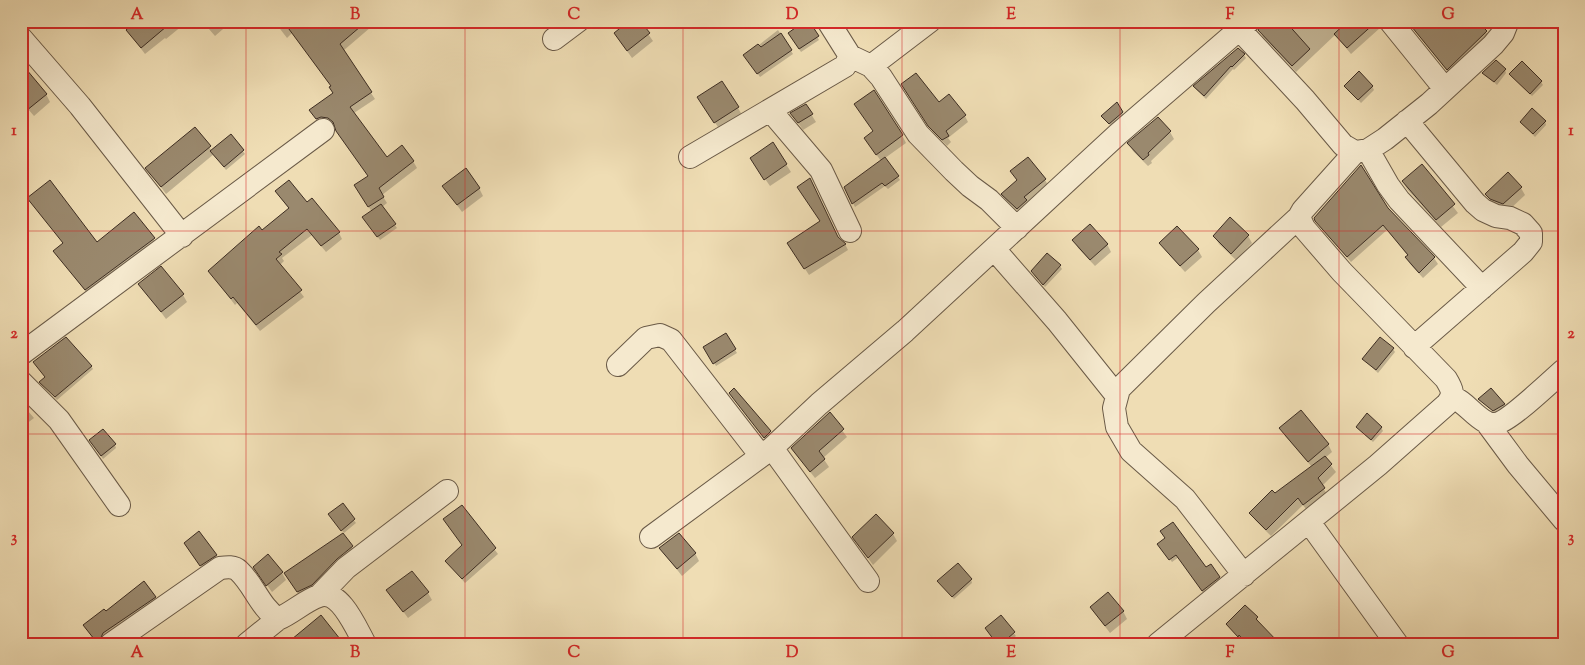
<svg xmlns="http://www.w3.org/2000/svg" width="1585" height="665" font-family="'Sorts Mill Goudy',serif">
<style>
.shadow{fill:#0003}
.building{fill:#9a896e;stroke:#3e2e23}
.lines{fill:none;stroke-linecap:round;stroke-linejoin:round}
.minor-casing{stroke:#6a5a47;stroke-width:24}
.minor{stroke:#f5e9ce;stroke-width:22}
.grid{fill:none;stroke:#d62828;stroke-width:1;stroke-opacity:0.55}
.neatline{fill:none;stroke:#d62828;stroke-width:2}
.grid-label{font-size:16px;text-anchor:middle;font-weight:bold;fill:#d62828}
</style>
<rect width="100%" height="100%" fill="#efddb4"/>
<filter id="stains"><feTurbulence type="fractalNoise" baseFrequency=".004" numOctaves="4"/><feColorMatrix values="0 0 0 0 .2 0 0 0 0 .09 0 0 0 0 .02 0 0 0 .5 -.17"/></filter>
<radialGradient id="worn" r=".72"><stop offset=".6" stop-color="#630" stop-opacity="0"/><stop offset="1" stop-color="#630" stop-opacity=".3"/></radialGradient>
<!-- shadow -->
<path class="shadow" d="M68 21H82L74 28Z
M138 21H188L166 39 165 38 145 54 127 30Z
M202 21H229L230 23 215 36Z
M274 21H367L371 27 343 51 375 99 354 113 387 158 413 161 417 168 382 195 387 203 382 207 397 228 380 240 366 221 372 212 359 192 369 177 336 126 332 124 325 123 320 125 314 116 334 94 332 86 292 33 287 38Z
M639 21 653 41 632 58 615 34Z
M808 21 819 40 801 52 789 33Z
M1263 21H1382L1380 28 1351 54 1335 35 1296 72 1263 37 1260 30Z
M1407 21H1475L1486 32 1490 39 1451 76Z
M778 30 793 54 760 77 745 56Z
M1244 55 1246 58 1234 70 1233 69 1206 99 1197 90 1195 87Z
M1505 70 1506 73 1497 85 1484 73Z
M1511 75 1541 82 1543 85 1532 96Z
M1346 86H1372L1374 90 1361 103Z
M907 91 965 116 968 122 948 138 951 142 947 146 933 132Z
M46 94 50 102 34 116 21 101Z
M1117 104 1124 116 1112 127 1105 119Z
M703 105 738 108 742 115 720 130Z
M806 106 816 122 803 130 792 114Z
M1545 121 1546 125 1535 137 1521 122Z
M195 129 212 151 231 136 245 154 226 170 214 154 166 194 147 168Z
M874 132 902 135 906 143 885 158 900 180 888 189 885 186 855 207 845 187 881 161 865 139Z
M1170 132 1174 139 1151 161 1152 163 1148 166 1133 151 1129 144Z
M773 144 791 172 770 186 756 166Z
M1422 166 1458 213 1441 227 1407 189 1403 182Z
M1045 180 1048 185 1021 214 1006 200 1003 194Z
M444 187 479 188 483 196 462 212Z
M1521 188 1525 195 1508 211 1491 202 1487 195Z
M276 192 307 204 339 233 342 239 326 252 312 235 282 258 284 261 280 265 304 297 260 331 237 303 235 305 209 271 289 209Z
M28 198 97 244 133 213 158 245 89 296 55 251 64 244Z
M1387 209 1434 258 1438 264 1423 278 1410 264 1406 258 1408 256 1387 230 1351 262 1320 227 1315 218Z
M1214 236H1248L1252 243 1236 260 1219 244Z
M838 239 845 244 848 250 809 275 792 249Z
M1074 240 1107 244 1111 252 1095 266 1078 248Z
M1161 243 1198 250 1202 257 1185 272 1165 250Z
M1060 266 1062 269 1045 287 1034 275Z
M140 284 183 295 187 302 166 319Z
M726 335 737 353 716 366 705 348Z
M1393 349 1395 352 1378 373 1364 359Z
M91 366 93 369 57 400 43 385Z
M730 393 770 432 774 439 769 444Z
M1479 399 1504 404 1505 408 1496 413Z
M21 403 34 418 21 428Z
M830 414 847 437 823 458 829 467 815 478 792 449Z
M1357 427H1381L1383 431 1373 442Z
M1281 429 1328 444 1332 452 1325 458 1336 472 1322 486 1328 496 1308 512 1303 505 1271 536 1255 520 1251 513 1312 467 1285 436Z
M93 444 115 445 116 448 103 459Z
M342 505 356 523 344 533 332 518Z
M462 507 498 554 465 583 446 561 463 546Z
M199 533 218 559 203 568 187 547Z
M343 534 356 553 302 598 289 580Z
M893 534 897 541 873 565 858 544Z
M1159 545 1206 569 1219 577 1221 581 1204 594 1179 557 1172 562Z
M660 548 695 553 699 561 682 576Z
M282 573 286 580 272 592 259 574Z
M971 579 972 583 954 599 941 584Z
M388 591 428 593 432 600 408 618Z
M155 597 159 605 105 644H98L89 633 106 613Z
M1091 608 1123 611 1127 619 1110 633Z
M1001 617 1016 636 1007 644H998Z
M1257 618 1258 622 1278 644H1246L1227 625Z
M985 639 989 644H980Z"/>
<!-- building -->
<path class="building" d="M136 21H173L141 48 126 30Z
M283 21H367L340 44 372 92 350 107 387 157 402 145 414 161 379 188 384 197 368 207 354 185 368 176 336 131 333 122 328 118 321 117 316 119 309 110 333 93 329 87 331 86Z
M629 21H640L650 33 627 51 614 33Z
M805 21H809L819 36 799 49 788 33Z
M1262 21H1285L1310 49 1292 66 1258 30Z
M1348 21H1377L1347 48 1334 34Z
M1407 21H1477L1487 31 1447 70Z
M781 33 792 50 757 74 743 55 758 44 761 47Z
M1238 48 1245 54 1232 67 1231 66 1204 96 1193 86Z
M1496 60 1506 69 1494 82 1482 73Z
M1522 61 1542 81 1530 94 1509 74Z
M21 63 47 94 21 115Z
M1359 71 1373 86 1358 100 1344 86Z
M916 73 939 102 949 94 966 115 946 131 949 136 942 140 928 126 901 84Z
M722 81 739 107 714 123 697 97Z
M874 90 903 135 876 155 864 138 873 131 854 104Z
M1117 102 1123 112 1109 124 1101 116Z
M806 104 813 114 798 123 790 113Z
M1532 108 1546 121 1533 134 1520 122Z
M1158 117 1171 131 1148 153 1149 155 1143 160 1127 143Z
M195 127 211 146 161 187 145 168Z
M231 134 244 150 224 167 210 151Z
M773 142 787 164 764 180 750 158Z
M885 157 899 176 885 186 882 183 852 204 844 187Z
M1028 157 1046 179 1024 197 1027 200 1017 209 1001 194 1017 180 1010 171Z
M1422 164 1455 204 1436 220 1402 181Z
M1361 165 1388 208 1435 257 1419 273 1405 257 1408 255 1383 225 1347 257 1315 221 1314 218Z
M466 168 480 188 457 205 442 186Z
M1508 172 1522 187 1503 204 1490 199 1485 194Z
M810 178 838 237 846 244 804 269 787 243 820 221 797 187Z
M50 180 97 242 134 212 155 238 85 290 53 251 63 243 27 198Z
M289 180 307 202 312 198 340 232 321 246 307 229 279 252 282 254 276 259 302 290 256 325 233 297 231 299 208 271 259 226 262 230 289 208 275 191Z
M381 204 396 224 377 237 362 217Z
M1230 217 1249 235 1231 254 1213 236Z
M1090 224 1108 244 1090 260 1072 240Z
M1177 226 1199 249 1180 266 1159 243Z
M1047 253 1061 265 1043 285 1031 271Z
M161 266 184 294 161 312 138 284Z
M726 333 736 349 713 364 703 347Z
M66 337 92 366 55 397 39 382 45 377 33 362Z
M1380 337 1394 348 1376 370 1362 359Z
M734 388 771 431 764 438 729 393Z
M1491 388 1505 404 1493 411 1478 399Z
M1301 410 1329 444 1308 462 1279 428Z
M830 412 844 429 819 451 825 459 810 472 791 448Z
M1367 413 1382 427 1371 440 1356 427Z
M103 429 116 444 101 456 89 440Z
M1325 456 1332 464 1318 478 1325 488 1303 505 1298 498 1266 530 1249 513 1272 490 1275 493Z
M343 503 355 519 341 531 328 514Z
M462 505 496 548 462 579 445 561 462 545 443 519Z
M876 514 894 533 868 558 852 537Z
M1173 522 1206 567 1211 564 1220 577 1202 591 1176 555 1169 560 1157 544 1165 538 1160 531Z
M199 531 217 555 200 566 184 543Z
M343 533 353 546 337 559 312 585 297 592 284 573Z
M679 533 696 553 677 569 659 548Z
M268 554 283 572 266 586 253 567Z
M958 563 972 579 952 597 937 581Z
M412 571 429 592 403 612 386 590Z
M144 581 156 597 103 633 98 644 83 625 104 609 106 611Z
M1108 592 1124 611 1105 626 1090 607Z
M1245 605 1258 617 1256 619 1280 644H1247L1239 635 1238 637 1226 624Z
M321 615 344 644H286Z
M1001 615 1015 632 1001 644H997L985 628Z"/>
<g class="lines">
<!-- minor casing -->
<g class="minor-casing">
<path id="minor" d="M1233 21 1239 29 1305 100 1343 145 1355 152 1368 150 1385 139 1429 104 1493 45 1503 33 1507 23 1506 21
M1390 21 1445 89
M21 38 80 106 182 236
M554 39 578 21
M850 56 871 66 881 77 918 134 954 171 970 186 989 200 1017 228
M871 66 930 21
M770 110 821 170 850 231
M1407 121 1475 203 1483 210 1496 216 1510 218 1523 224 1531 233V242L1523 252 1414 347
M1368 150 1388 185 1399 200 1482 288
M690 157 845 66 850 56 828 21
M994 249 1057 321 1117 396
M21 354 323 130
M618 365 646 338 660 335 671 340 761 456
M21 382 59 420 119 505
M1453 397C1466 403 1473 415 1486 422 1488 423 1492 424 1494 424 1507 424 1551 381 1564 370
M1487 423 1518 465 1564 520
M772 448 868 581
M1309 522 1397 644
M651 537 772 448 819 404 905 331 1118 134 1249 21
M1244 575 1185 499 1131 451 1117 427 1114 408 1119 389 1206 303 1299 217
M320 595 346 568 447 491
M111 644 220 568C227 567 234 566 239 571 254 585 260 607 278 619 292 613 306 600 319 596 340 588 357 630 365 644
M247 644 278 619
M1158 644 1378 465 1447 404C1455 394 1452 389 1446 379L1342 272 1304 228 1299 217 1303 210 1355 152"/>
</g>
<!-- minor -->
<use href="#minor" class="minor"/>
</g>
<!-- grid -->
<path class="grid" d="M246 21V644M465 21V644M683 21V644M902 21V644M1120 21V644M1339 21V644M21 231H1564M21 434H1564"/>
<!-- margin -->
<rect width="1585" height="665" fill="none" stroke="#efddb4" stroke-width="55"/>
<rect x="28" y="28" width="1530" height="610" class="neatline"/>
<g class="grid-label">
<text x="137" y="19">A</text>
<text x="355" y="19">B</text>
<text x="574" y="19">C</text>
<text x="792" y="19">D</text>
<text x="1011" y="19">E</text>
<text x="1230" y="19">F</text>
<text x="1448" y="19">G</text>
<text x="14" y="135">1</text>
<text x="1571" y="135">1</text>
<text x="14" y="338">2</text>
<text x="1571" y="338">2</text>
<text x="14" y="542">3</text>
<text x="1571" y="542">3</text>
<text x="137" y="657">A</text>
<text x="355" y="657">B</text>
<text x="574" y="657">C</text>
<text x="792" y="657">D</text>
<text x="1011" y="657">E</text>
<text x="1230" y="657">F</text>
<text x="1448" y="657">G</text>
</g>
<rect width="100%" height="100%" filter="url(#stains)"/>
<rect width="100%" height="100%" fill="url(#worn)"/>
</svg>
